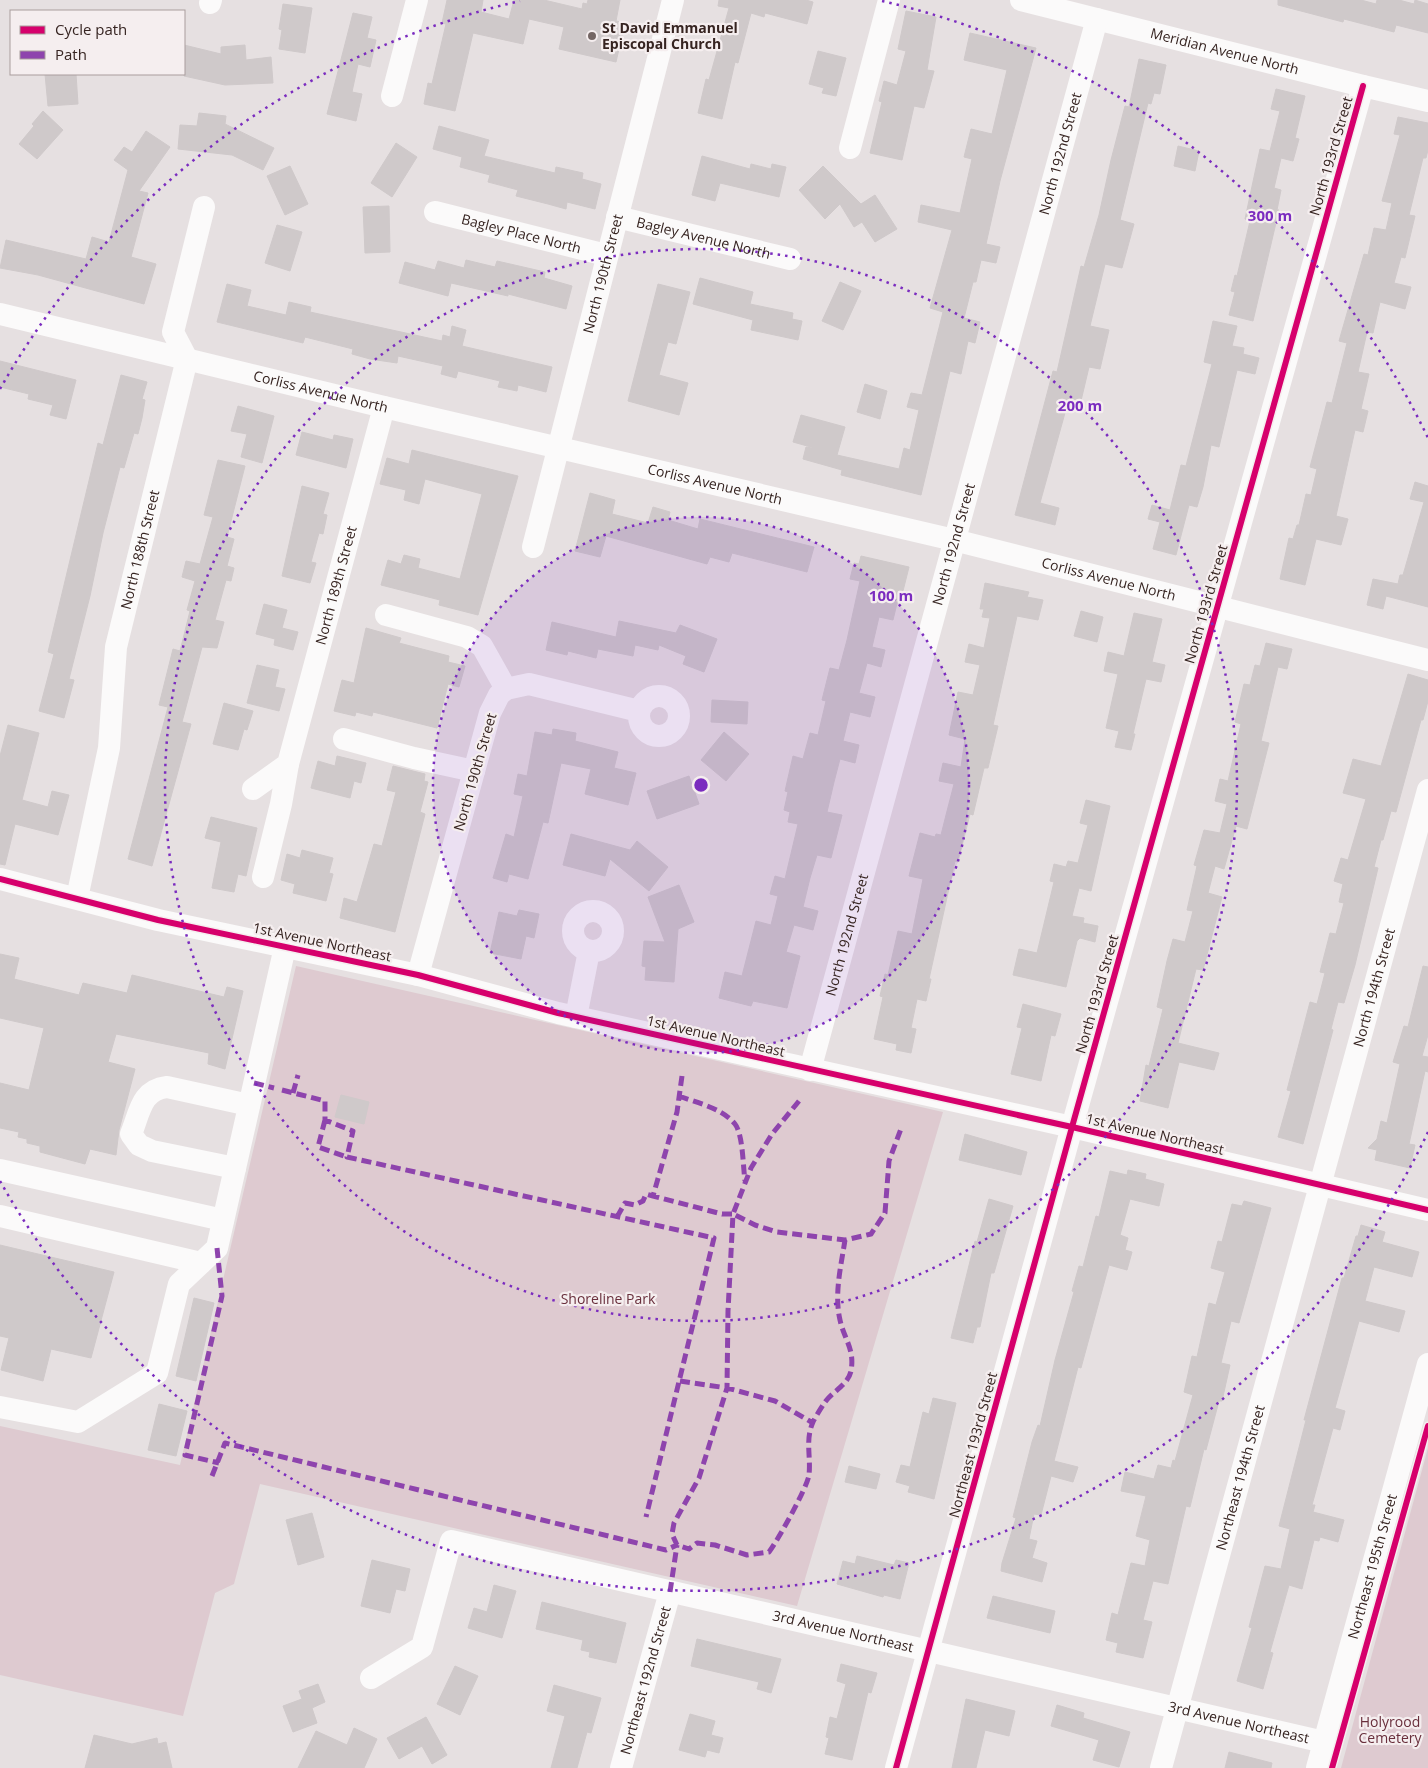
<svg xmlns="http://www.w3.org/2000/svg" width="1428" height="1768" font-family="'Open Sans',sans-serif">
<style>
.green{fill:#decad0}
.building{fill:#cfc9ca;stroke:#cfc9ca}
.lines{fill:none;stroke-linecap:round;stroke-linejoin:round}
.minor{stroke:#fbfafa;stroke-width:22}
.quiet{stroke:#8e44ad;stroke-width:5;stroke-dasharray:10 5;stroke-linecap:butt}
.cycleway-casing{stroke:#f5eeef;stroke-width:9}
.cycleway{stroke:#d6006c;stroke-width:6}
.ring{fill:none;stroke:#7b2cbf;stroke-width:2.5;stroke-dasharray:2.5 5}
.poi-dot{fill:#746664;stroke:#f5eeef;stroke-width:2}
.labels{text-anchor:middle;stroke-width:4.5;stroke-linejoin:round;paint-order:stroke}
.poi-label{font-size:14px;font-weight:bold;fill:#362421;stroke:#f5eeef;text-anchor:start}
.street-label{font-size:14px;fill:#362421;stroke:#f5eeef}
.park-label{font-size:14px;fill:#692f3c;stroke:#f5eeef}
.centre{fill:#7b2cbf;stroke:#f5eeef;stroke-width:2.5}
.ring-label{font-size:15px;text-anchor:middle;font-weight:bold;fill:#7b2cbf;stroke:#f5eeef;stroke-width:4.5;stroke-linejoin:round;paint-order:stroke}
</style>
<rect width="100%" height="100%" fill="#e6e0e1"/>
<!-- green -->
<path class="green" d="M296 966 943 1112 797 1606 260 1484 234 1584 215 1593 183 1716 0 1675V1426L180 1465Z
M1428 1448V1768H1341Z"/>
<!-- building -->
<path class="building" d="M447 0H483L481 12 509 19 514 0H544L582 9 583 3 587 4 588 0H620L616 21 625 23 616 62 559 49 564 27 529 19 523 44 473 33 455 111 424 104 428 83 432 84 446 24 442 23Z
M719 0H806L813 2 807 24 765 13 764 17 751 13 738 63 735 62 722 119 698 113 706 79 709 80 729 8 718 6Z
M1278 0H1361L1376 4 1377 0H1399L1414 4 1415 0 1428 4V33L1396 25 1394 32 1344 19 1343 22 1278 5Z
M283 4 312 8 305 53 279 49 282 30 279 29Z
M906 11 936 17 927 70 934 71 924 108 914 106 902 160 870 153 882 102 879 101 884 81 897 85 906 51 898 49Z
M353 13 372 17 367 38 376 40 370 67 358 64 352 92 362 94 356 121 327 114Z
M970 33 1036 48 1000 181 986 244 1000 247 996 263 981 260 976 282H973L964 318 980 322 975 343 968 341 961 374 950 371 921 495 841 475 842 470 803 459 806 447 818 449 793 442 801 415 845 427 837 455 899 469 904 448 910 450 919 410 907 407 911 393 922 395 943 312 930 308 952 230 918 222 921 205 960 213 972 159 964 157 971 129 992 134 1007 70 964 60Z
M184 45 221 54V47L245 45 246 60 271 57 273 83 225 85 184 76Z
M818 51 846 58 836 96 822 93 824 88 809 84Z
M1139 59 1166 65 1160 94 1154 93 1151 104 1148 103 1120 220 1134 224 1122 268 1105 264 1090 326 1109 330 1100 369 1089 367 1080 405 1068 402 1040 503 1059 508 1055 525 1015 515 1053 371 1057 372 1081 266 1084 267 1099 215 1111 160 1125 106 1129 107Z
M45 74H76L78 104 48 106Z
M1276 89 1305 96 1295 138 1299 139 1293 161 1281 158 1274 188 1281 190 1277 210H1279L1253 321 1229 315 1235 292 1231 291 1235 275 1237 276 1250 221 1245 219 1260 149 1270 151 1280 111 1271 109Z
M43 111 63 130 37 159 19 144 34 126 32 124Z
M199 113 226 116 225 124 274 148 263 170 232 155 178 149 180 125 197 126Z
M1398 117 1428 123V150L1426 158H1423L1409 215 1415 216 1405 258 1401 257 1394 283 1411 287 1405 309 1380 302 1373 333 1367 332 1358 372 1369 374 1361 409 1368 411 1363 432 1355 430 1336 516 1348 519 1341 545 1316 539 1305 585 1280 579 1289 538 1293 539 1297 525H1299L1306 494 1311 495 1317 469 1310 467 1327 402 1332 403 1347 343 1339 341 1364 254 1368 255 1374 228 1386 230 1392 203 1382 201 1400 135 1394 134Z
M439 126 489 140 484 156 555 173 556 167 583 173 582 179 601 184 595 209 567 202 566 209 548 204 516 196 518 190 488 182 490 175 460 167 462 157 433 149Z
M146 131 170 147 139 191 148 193 131 257 156 264 144 304 38 275 0 268 6 240 86 259 92 237 109 242 128 170 114 160 124 147 132 152Z
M396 143 417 157 392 197 371 183Z
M1178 146 1199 151 1195 171 1174 166Z
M702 156 750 169 751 164 771 169 772 164 786 167 779 197 720 183 715 201 692 195Z
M290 166 308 204 285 215 267 176Z
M823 166 861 204 875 195 897 229 875 242 862 222 854 227 840 204 825 219 799 190Z
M389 206 390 252 365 253 363 207Z
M277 225 302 232 290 271 265 263Z
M466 260 495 267 497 261 545 272 544 278 572 286 566 309 508 294V296L451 283 448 296 399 283 405 262 435 270 438 261 464 268Z
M700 278 753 292 750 304 793 313 792 319 802 321 798 340 751 330 753 320 693 304Z
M840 282 861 291 843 330 822 321Z
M227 284 251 290 247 306 286 315 289 302 311 307 310 312 442 341 443 335 450 337 452 326 466 330 462 346 552 367 546 392 518 385 517 391 498 387 500 381 458 371 456 378 441 374 443 366 398 356 397 363 370 359 352 354 353 349 305 337 303 343 217 322Z
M658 284 690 292 676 344 668 342 659 375 688 383 679 415 628 401Z
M1213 321 1237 326 1232 346 1244 348 1243 354 1259 358 1255 374 1237 370 1219 447 1211 445 1203 487 1197 507 1189 505 1176 555 1153 549 1160 522 1148 519 1152 505 1170 510 1181 465 1186 466 1212 364 1204 362Z
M0 361 76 380 66 419 50 415 53 405 28 399 29 394 0 387Z
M121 375 147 382 142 399 145 400 142 418 138 434 134 433 124 468 120 467 103 533 90 596 69 679 74 680 64 718 39 711 54 654 48 652 98 443 103 445Z
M865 384 887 391 880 419 857 412Z
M238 406 274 416 262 463 241 457 247 434 231 431Z
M302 432 333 440 334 435 353 439 346 468 296 455Z
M412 450 518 476 478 615 439 605 440 600 381 585 388 560 401 564 404 555 420 559 418 568 460 579 482 494 425 479 419 504 404 500 406 490 380 484 387 458 409 464Z
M218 460 245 466 227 537 234 539 227 566 234 568 231 581 226 580 215 620 224 622 217 648 202 647 182 722 191 724 152 866 128 859 168 707 159 705 173 649 180 651 190 611 187 610 195 581 182 577 186 561 200 564 213 517 204 515Z
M1415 482 1428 486V607L1386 596 1383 609 1367 605 1373 579 1398 584 1400 575H1403L1424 502 1410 499Z
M302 486 329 493 323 514 327 515 323 534 319 533 311 562 316 563 310 583 282 576Z
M590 493 615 500 612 514 648 523 653 507 670 512 668 520 698 529 700 519 814 547 807 572 732 553 729 562 710 557 707 564 606 536 600 557 575 551Z
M861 556 909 567 903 591H900L893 620 879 617 872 647 885 650 881 667 867 663 859 693 875 697 870 717 850 712 843 741 859 745 855 763 840 759 834 782 827 812 842 815 831 858 817 855 810 878 803 907 818 911 813 930 794 925 786 952 800 956 787 1008 753 1001 751 1006 719 998 725 972 742 976 756 921 771 925 778 896 770 894 775 876 785 879 798 824 788 822 790 812 784 810 788 792 785 791 793 756 803 759 810 733 818 735 826 701 822 700 830 668 839 670 847 640 860 581 850 579 854 563 859 564Z
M985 583 1029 592 1027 597 1043 600 1038 620 1017 616 993 725 998 726 988 768H984L973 815 970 814 958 862 955 861 929 979H931L926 1001 917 999 911 1028 916 1029 911 1053 896 1050 897 1044 874 1039 883 997 880 996 885 974 888 975 898 931 912 934 923 879 909 876 920 833 935 837 936 834 941 835 946 815 954 784 939 781 943 763 961 767 965 739 949 735 958 692 973 695 980 665 965 662 969 644 984 648 990 618 982 617 984 609H980Z
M264 604 287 610 282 628 298 632 293 650 274 645 275 639 256 634Z
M1081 611 1103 617 1097 642 1074 636Z
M1134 613 1162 619 1152 662 1165 665 1161 682 1146 679 1133 734H1135L1131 750 1115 747 1119 731 1106 728 1118 674 1104 671 1108 652 1124 656Z
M619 621 676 633 680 625 717 639 704 672 683 664 686 656 659 645 658 650 635 645 633 656 598 649 596 658 568 651 567 655 546 650 552 622 616 637Z
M366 628 401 638 399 643 449 656 448 662 465 666 459 687 448 684 437 728 373 712 372 716 356 712 355 716 334 711 342 680 354 683Z
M1266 643 1292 649 1287 669 1278 667 1261 741 1269 743 1247 829 1236 826 1224 869 1215 866 1208 893 1222 897 1203 970 1196 969 1178 1043 1219 1053 1214 1070 1179 1062 1168 1108 1140 1101 1146 1065 1149 1066 1163 1009 1157 1007 1167 961 1173 939 1185 942 1193 911 1187 910 1197 866 1194 865 1204 830 1220 833 1227 804 1215 801 1220 779 1228 781 1241 724 1235 722 1244 684 1250 685 1255 665 1260 666Z
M257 665 279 670 275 687 285 689 279 711 247 703Z
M1408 674 1428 680V701L1423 720H1421L1396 812 1391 811 1383 840H1381L1374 867 1378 868 1355 965 1344 1003 1338 1002 1331 1029 1333 1030 1303 1144 1278 1137 1291 1091 1287 1090 1310 1002 1317 1004 1325 973 1320 972 1330 933 1336 934 1344 903 1339 902 1343 884 1334 881 1341 858 1348 860 1366 799 1343 793 1353 759 1381 766Z
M712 700 748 702 747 724 711 722Z
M224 703 253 711 247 730 244 729 238 750 213 744Z
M8 725 39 733 22 800 48 807 52 791 69 795 58 835 15 824 5 865 0 864V756Z
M553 729 576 733 575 741 618 752 614 768 636 773 628 805 585 794 591 769 561 763 548 823 543 822 528 879 509 874 507 882 493 878 506 834 514 837 523 796 514 794 518 774 527 776 535 732 552 735Z
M724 732 749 754 726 781 701 760Z
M337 756 366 763 361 783 354 781 350 798 311 788 318 761 335 766Z
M393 766 425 774 424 781 428 782 420 812 425 814 395 932 340 918 344 898 357 902 374 844 382 846 396 792 387 790Z
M689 776 699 804 657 819 647 791Z
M1086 800 1110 806 1091 891 1079 888 1072 916 1084 918 1083 923 1098 926 1095 942 1080 938 1077 941 1066 987 1013 975 1019 949 1037 953 1054 882 1050 881 1054 864 1066 867 1068 861 1078 863 1088 825 1080 823Z
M211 817 257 828 246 876 238 874 234 892 212 888 221 842 205 838Z
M571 834 630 850 637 841 668 867 649 891 610 859 605 876 563 865Z
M302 850 333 858 329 873 333 874 326 901 293 893 295 884 281 880 287 854 300 858Z
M679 885 694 922 678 929 674 982 645 980 646 967 642 966 644 941 665 942 648 897Z
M519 910 539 914 534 938 526 936 521 959 490 953 499 912 517 916Z
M0 954 19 958 14 979 79 995 83 983 127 993 132 975 224 997 227 987 243 991 225 1069 208 1064 209 1053 116 1034 108 1062 135 1069 119 1130 116 1155 90 1149 85 1164 40 1152V1146L27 1143V1139L18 1137 19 1132 0 1128V1083L29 1090 44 1028 0 1018Z
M1423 966 1428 967V1035L1422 1056 1428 1057V1072L1425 1071 1409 1144 1415 1145 1410 1168 1375 1160 1377 1150 1368 1148 1377 1139 1381 1121 1387 1123 1400 1064 1393 1062 1404 1026 1408 1027Z
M1023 1004 1061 1014 1055 1036 1051 1035 1041 1081 1011 1074 1022 1028 1017 1027Z
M341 1095 369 1102 364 1124 335 1117Z
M965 1134 1027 1152 1021 1175 959 1160Z
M1128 1170 1146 1174 1145 1179 1164 1184 1159 1206 1130 1199 1120 1235 1128 1238 1125 1250 1132 1252 1127 1270 1109 1265 1081 1368 1078 1367 1054 1461 1078 1467 1073 1482 1051 1476 1041 1515 1034 1514 1029 1539 1037 1541 1032 1558 1047 1563 1042 1582 1001 1571 1002 1563 1016 1518 1013 1517 1032 1442 1038 1425 1040 1426 1055 1360 1074 1292 1072 1291 1079 1266 1083 1267 1096 1216 1099 1217 1110 1171 1127 1175Z
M989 1199 1013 1206 994 1273H991L980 1327H977L973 1343 951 1338 975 1241 977 1242Z
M1244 1201 1271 1208 1239 1323 1231 1321 1221 1363 1230 1365 1222 1401H1219L1206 1450 1204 1449 1190 1507 1186 1506 1168 1584 1153 1581 1143 1620 1152 1622 1143 1658 1116 1652 1118 1643 1106 1640 1112 1613 1118 1615 1131 1563 1145 1566 1150 1540 1136 1536 1146 1496 1121 1491 1125 1472 1154 1479 1158 1465 1171 1468 1173 1460 1175 1461 1193 1395 1184 1392 1192 1356 1197 1357 1209 1303 1216 1305 1225 1272 1211 1268 1218 1241 1222 1242 1232 1204 1242 1206Z
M1361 1225 1385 1232 1382 1242 1419 1252 1412 1277 1374 1267 1365 1301 1405 1311 1399 1332 1359 1321 1335 1408 1345 1411 1340 1430 1333 1428 1312 1505H1315L1313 1512 1344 1520 1338 1542 1320 1537 1319 1541 1314 1540 1302 1589 1289 1585 1270 1652 1273 1653 1263 1689 1237 1681 1252 1628 1249 1627 1265 1566 1281 1569 1290 1529 1279 1526 1306 1420H1304L1342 1278H1344L1356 1236H1358Z
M0 1245 114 1272 91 1358 51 1349 43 1381 1 1370 9 1338 0 1336Z
M194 1298 214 1303 196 1381 176 1376Z
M933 1398 956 1403 934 1499 908 1492 910 1486 896 1482 901 1465 910 1467 923 1412 929 1414Z
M159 1404 187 1411 176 1456 148 1450Z
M849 1466 880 1474 876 1489 845 1482Z
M312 1513 324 1557 298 1565 286 1520Z
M857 1556 894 1565 896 1560 909 1563 900 1599 884 1595 883 1597 837 1584 843 1561 855 1564Z
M372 1560 410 1569 405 1591 396 1589 390 1613 361 1606Z
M494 1585 516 1591 502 1638 468 1628 474 1608 487 1612Z
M993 1596 1055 1611 1050 1633 987 1618Z
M542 1602 626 1623 616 1663 589 1657 590 1652 581 1650 583 1640 536 1629Z
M697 1639 781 1659 771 1693 757 1689 759 1682 691 1666Z
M841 1664 877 1673 871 1693 868 1692 852 1760 825 1754 829 1738 826 1737 830 1717 837 1719 846 1684 837 1681Z
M455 1666 478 1676 460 1715 437 1704Z
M318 1684 325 1702 312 1708 317 1723 293 1732 283 1706 302 1699 299 1691Z
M554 1685 601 1698 591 1733 587 1732 577 1768H551L565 1716 547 1711Z
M966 1699 1015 1711 1009 1736 985 1730 976 1768H952Z
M1057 1705 1084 1713 1083 1718 1130 1732 1119 1767 1093 1760 1099 1740 1051 1726Z
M690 1714 715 1721 711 1735 723 1738 719 1753 707 1750 705 1757 679 1750Z
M426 1717 447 1755 432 1764 422 1746 399 1759 387 1738Z
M354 1728 377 1739 364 1768H298L316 1731 347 1745Z
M94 1735 132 1744 157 1738 158 1744 166 1742 172 1768H85Z
M1229 1752 1272 1763 1271 1768H1225Z"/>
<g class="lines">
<!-- minor -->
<g class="minor">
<path id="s1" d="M1021 0 1363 86 1428 101"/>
<path d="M210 3 211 0"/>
<path d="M392 96 417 0"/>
<path d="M850 148 889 0"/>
<path id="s2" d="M435 212 606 255"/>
<path id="s3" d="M617 217 790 259"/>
<path id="s4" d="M0 314 384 407 954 540 1428 660"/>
<path id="s5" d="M533 547 673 0"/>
<path d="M386 615 467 637 482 646 506 689 499 695 490 713 418 975"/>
<path d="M506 689 529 684 639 711"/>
<circle cx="659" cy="716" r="20"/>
<path d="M344 739 414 758 474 771"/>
<path id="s6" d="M253 789 288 764 384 407"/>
<path d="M263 877 281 804 288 764"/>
<path d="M0 879 158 920 418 975 558 1013 1072 1127 1428 1210"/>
<path id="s7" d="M77 898 109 748 116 647 187 359 173 332 204 207"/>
<circle cx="593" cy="931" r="20"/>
<path d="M576 1017 589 951"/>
<path id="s8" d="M810 1070 1097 19"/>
<path d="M235 1168 152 1151 139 1145 131 1134C140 1112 141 1090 167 1087L249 1105"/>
<path d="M0 1170 223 1220"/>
<path d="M0 1216 201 1263"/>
<path d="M0 1407 78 1422 157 1373 179 1284 217 1248 285 947"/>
<path id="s9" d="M371 1678 422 1647 451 1541 1324 1742"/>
<path id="s10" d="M621 1768 670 1592"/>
<path d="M896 1768 1072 1127 1363 86"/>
<path id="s11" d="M1161 1768 1428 790"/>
<path id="s12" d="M1317 1768 1428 1364"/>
</g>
<!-- quiet -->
<path class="quiet" d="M682 1076 677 1112 653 1196 722 1214H733L728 1311 727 1388 699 1478 674 1523 672 1534 677 1545 689 1549 697 1543 715 1545 747 1555 769 1552C778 1540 807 1488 809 1475 811 1456 805 1440 813 1422 816 1416 821 1408 825 1402 833 1391 848 1385 851 1371 855 1349 844 1339 840 1320 834 1294 841 1266 845 1240
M254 1083 274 1088
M282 1090 325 1101V1120L353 1131 347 1157 714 1238 646 1517
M293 1093 298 1075
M679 1096C697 1103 722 1108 735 1124 743 1134 743 1167 745 1181
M799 1101 772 1134 751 1168 733 1214 755 1225 777 1232 845 1240 871 1234 885 1213 889 1161 902 1126
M325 1120 318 1147 347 1157
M617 1217 625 1203 635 1205 643 1201 646 1194 653 1196
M217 1248 222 1296 185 1455 219 1463
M680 1381 727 1388 775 1401 813 1423
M212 1476 225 1443 666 1550 677 1545
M670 1592 677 1545"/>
<!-- cycleway casing -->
<g class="cycleway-casing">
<path id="cycleway" d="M0 879 158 920 418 975 558 1013 1072 1127 1428 1210
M896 1768 1072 1127 1363 86
M1332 1768 1428 1426"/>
</g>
<!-- cycleway -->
<use href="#cycleway" class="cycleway"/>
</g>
<!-- distance rings -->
<circle cx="701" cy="785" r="268" fill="#7b2cbf" fill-opacity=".12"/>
<g class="ring">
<circle cx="701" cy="785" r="268"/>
<circle cx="701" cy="785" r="536"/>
<path d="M1428 1132A805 805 0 0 1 0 1181M0 389A805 805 0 0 1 520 1M882 1A805 805 0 0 1 1428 438"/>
</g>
<!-- markers -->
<circle class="poi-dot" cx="592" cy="36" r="5"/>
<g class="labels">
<!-- poi labels -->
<g class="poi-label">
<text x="602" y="33">St David Emmanuel<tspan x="602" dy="16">Episcopal Church</tspan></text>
</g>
<!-- street labels -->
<g class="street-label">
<text dy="5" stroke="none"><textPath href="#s1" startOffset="210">Meridian Avenue North</textPath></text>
<text dy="5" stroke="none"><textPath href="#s8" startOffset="950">North 192nd Street</textPath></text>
<text transform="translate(1331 156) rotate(-74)" y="5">North 193rd Street</text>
<text dy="5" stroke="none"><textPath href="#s2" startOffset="89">Bagley Place North</textPath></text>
<text dy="5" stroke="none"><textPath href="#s3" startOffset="89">Bagley Avenue North</textPath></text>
<text dy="5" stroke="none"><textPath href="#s5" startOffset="282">North 190th Street</textPath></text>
<text dy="5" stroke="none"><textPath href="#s4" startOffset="330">Corliss Avenue North</textPath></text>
<text dy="5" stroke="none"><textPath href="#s4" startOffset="735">Corliss Avenue North</textPath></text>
<text dy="5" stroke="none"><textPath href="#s8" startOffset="545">North 192nd Street</textPath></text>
<text dy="5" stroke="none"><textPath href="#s7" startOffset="355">North 188th Street</textPath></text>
<text dy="5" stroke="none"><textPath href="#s4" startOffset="1140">Corliss Avenue North</textPath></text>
<text dy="5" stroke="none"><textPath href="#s6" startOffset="228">North 189th Street</textPath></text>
<text transform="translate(1206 604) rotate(-74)" y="5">North 193rd Street</text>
<text transform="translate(475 772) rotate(-74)" y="5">North 190th Street</text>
<text dy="5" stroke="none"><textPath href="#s8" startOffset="140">North 192nd Street</textPath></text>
<text transform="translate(322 942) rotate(12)" y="5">1st Avenue Northeast</text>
<text dy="5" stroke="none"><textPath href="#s11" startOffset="809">North 194th Street</textPath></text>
<text transform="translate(1097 994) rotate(-74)" y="5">North 193rd Street</text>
<text transform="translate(716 1036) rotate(13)" y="5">1st Avenue Northeast</text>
<text transform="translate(1155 1134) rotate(13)" y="5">1st Avenue Northeast</text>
<text transform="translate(973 1445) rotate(-75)" y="5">Northeast 193rd Street</text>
<text dy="5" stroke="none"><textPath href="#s11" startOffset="301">Northeast 194th Street</textPath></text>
<text dy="5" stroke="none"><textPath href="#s12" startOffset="209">Northeast 195th Street</textPath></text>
<text dy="5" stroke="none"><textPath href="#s9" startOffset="572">3rd Avenue Northeast</textPath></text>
<text dy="5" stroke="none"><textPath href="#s10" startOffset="91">Northeast 192nd Street</textPath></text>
<text dy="5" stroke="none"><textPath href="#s9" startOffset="978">3rd Avenue Northeast</textPath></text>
</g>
<!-- park labels -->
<g class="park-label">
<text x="608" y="1304">Shoreline Park</text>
<text x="1390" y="1727">Holyrood<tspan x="1390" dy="16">Cemetery</tspan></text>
</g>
</g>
<circle cx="701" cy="785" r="8" class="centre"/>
<g class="ring-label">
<text x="1270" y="221">300 m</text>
<text x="1080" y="411">200 m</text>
<text x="891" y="601">100 m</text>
</g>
<!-- legend -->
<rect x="10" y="10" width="175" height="65" fill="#f5eeef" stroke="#a99d9d"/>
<rect x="20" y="26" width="25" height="8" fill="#d6006c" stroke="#a99d9d"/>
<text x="55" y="35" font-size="15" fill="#362421">Cycle path</text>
<rect x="20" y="51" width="25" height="8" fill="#8e44ad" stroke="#a99d9d"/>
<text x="55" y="60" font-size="15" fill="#362421">Path</text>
</svg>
